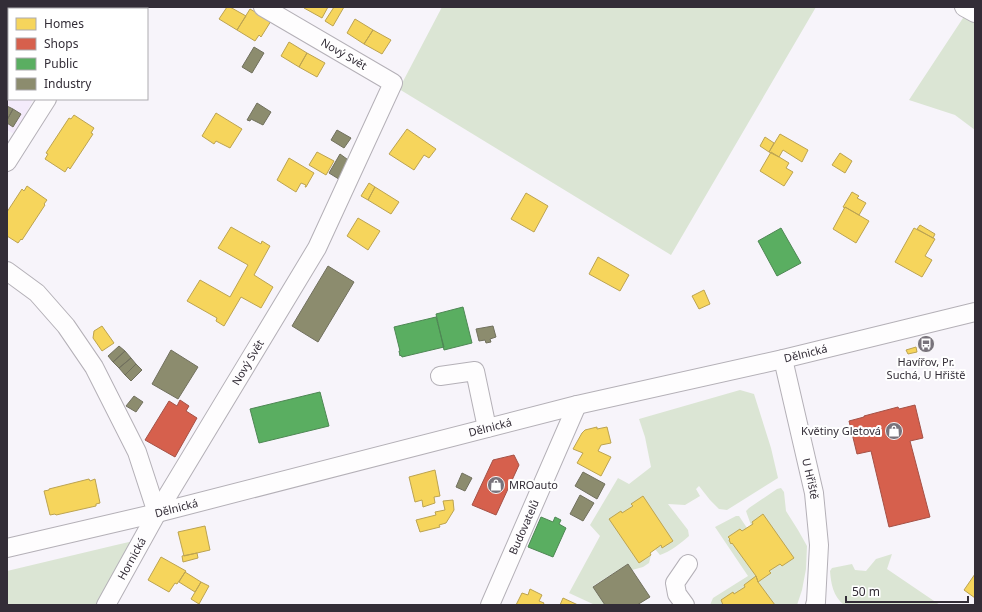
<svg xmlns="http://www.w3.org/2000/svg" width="982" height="612" font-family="'Noto Sans',sans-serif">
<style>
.built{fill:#f4ebfb}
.green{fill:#dbe5d4}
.homes{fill:#f6d55c;stroke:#bca351}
.shops{fill:#d6604d;stroke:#a55146}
.public{fill:#5aae61;stroke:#4e8754}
.industry{fill:#8c8c6e;stroke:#71705e}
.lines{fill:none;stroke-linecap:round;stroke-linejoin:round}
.minor-casing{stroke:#b4b0b7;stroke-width:20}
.minor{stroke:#fefdfe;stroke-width:18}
.labels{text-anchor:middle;stroke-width:4;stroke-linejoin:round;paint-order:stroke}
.street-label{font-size:11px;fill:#332d37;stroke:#fff}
.poi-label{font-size:11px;fill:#332d37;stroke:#fff}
</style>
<rect width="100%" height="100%" fill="#f7f4fa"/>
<!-- built -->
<path class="built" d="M7 38 9 39V99H33L16 135 7 130Z"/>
<!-- green -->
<path class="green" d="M442 7H816L671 255 399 89Z
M965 15 975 21V130L955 115 909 100Z
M740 390 754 394 771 448 778 478 727 510 719 509 710 500 699 486 696 489 700 496 685 505 668 504 688 530 689 536C681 543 670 552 660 555L655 549 650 553 651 555 649 563 643 567 632 570 628 564 593 586 605 605H595L569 593 600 536 590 525 618 478 629 484 651 467 645 437 639 419Z
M781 488 784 492 786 511 798 530 807 546 806 569 802 590 797 605H710L713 598 748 576 715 527 736 516H739L747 528 751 525 747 514 746 511 749 508 777 489Z
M129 542H132L101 605H7V571L116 545Z
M892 554 887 569 940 605H844C833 596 831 584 830 571L832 568 852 564 855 570 866 571 876 559Z"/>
<!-- homes -->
<path class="homes" d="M227 7H230L246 16 237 30 219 19Z
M304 7H328L322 18 304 8Z
M334 7H344L333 26 325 21Z
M250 9 271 21 261 37 259 35 255 41 237 30Z
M355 19 373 30 364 44 347 33Z
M373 30 391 40 382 54 364 44Z
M289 42 307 53 299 67 281 56Z
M307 53 325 63 317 77 299 67Z
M216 113 242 129 230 148 216 141 214 144 202 136Z
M74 115 94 128 91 133 93 134 70 169 68 167 65 172 45 159 48 154 46 153 69 118 71 119Z
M407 129 436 149 429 158 424 155 414 170 389 154Z
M780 134 808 150 802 162 783 150 779 157 769 152Z
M765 137 774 143 769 152 760 146Z
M317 152 334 161 326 175 309 165Z
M771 152 789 163 786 168 793 172 784 186 760 171Z
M840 153 852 161 845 173 832 165Z
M289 158 314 173 306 187H305L306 185 301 183 296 192 277 180Z
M369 183 375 187 368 200 361 196Z
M27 186 47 200 44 204 45 205 22 240 21 239 18 243 7 236V212L22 189 24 191Z
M375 187 399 202 391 214 368 200Z
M852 192 859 196 857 198 866 203 859 215 845 207V208L843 207Z
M526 193 548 206 534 232 511 219Z
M845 207 869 221 856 243 833 229Z
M358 218 380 231 368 250 347 236Z
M920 225 935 234 933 238 917 229Z
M231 227 261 244 262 241 270 246 254 275 273 287 261 308 241 297 224 326 216 321 217 318 187 301 200 280 230 297 248 265 218 248Z
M914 228 935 239 925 256 932 260 922 277 895 262Z
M598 257 629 275 620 291 589 274Z
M704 290 710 304 699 309 692 296Z
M102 326 114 343 102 351 93 338 94 331Z
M916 347 917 352 908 354 906 350Z
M597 427V429L607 427 611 443 601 445 598 451 611 457 601 476 577 463 583 453 573 449 582 433 585 430Z
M435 470 440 496 434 497 435 503 423 507 422 500 415 502 409 477Z
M89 479 90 481 95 479 100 503 96 504V506L56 515 55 514 50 515 44 491 49 490V489Z
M643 496 673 541 662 548 661 545 650 553 651 555 639 563 609 519 621 511 622 513 633 506 631 504Z
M453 500 454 510 446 523 439 525 440 527 420 532 416 520 436 515 435 512 445 510 443 501Z
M763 514 794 558 782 566 780 564 769 571 771 573 758 582 756 576 732 543 731 544 729 540 730 539 728 537 740 529 742 531 753 524 752 522Z
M205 526 210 550 184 556 178 532Z
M197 553 198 558 183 562 182 556Z
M161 557 186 571 177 584 175 583 169 592 148 580Z
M185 572 201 582 195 592 179 582Z
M975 574V598L964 590Z
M756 576 758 582 775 605H723L721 600 733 592 734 594 745 587 744 585Z
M201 582 209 586 199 604 191 599Z
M530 589 542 595 539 601 544 603 543 605H516L522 593 528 595Z
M563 598 578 605H560Z"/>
<!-- shops -->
<path class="shops" d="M180 400 189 406 186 411 197 418 175 457 145 440 169 401 177 406Z
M915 405 923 438 910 441 930 517 889 527 871 451 857 454 849 421 864 417V416L898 407 899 409Z
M514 455 519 465 496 515 472 505 493 460Z"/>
<!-- public -->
<path class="public" d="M781 228 801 263 777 276 758 241Z
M463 307 472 343 444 350 436 314Z
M436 317 444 347 402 357 401 355 400 356 399 351H400L394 327Z
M320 392 329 426 259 443 250 409Z
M541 517 553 522 555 517 561 520 559 524 566 528 553 557 528 547Z"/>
<!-- industry -->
<path class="industry" d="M254 47 264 53 252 73 242 67Z
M257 103 271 112 263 125 251 119 250 121 247 120Z
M7 106 13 109 7 120Z
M13 109 21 114 13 127 7 123V120Z
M337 130 351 138 344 148 331 140Z
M340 154 351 162 342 181 329 173Z
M328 266 354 282 318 342 292 326Z
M493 326 496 337 490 339 491 342 486 343 485 340 479 341 476 329Z
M119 346 125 351 113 362 108 356Z
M171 350 198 367 178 399 152 384Z
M125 351 131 358 119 368 113 362Z
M131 358 136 364 125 375 119 368Z
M136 364 142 370 131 381 125 375Z
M134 396 143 402 136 412 126 406Z
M583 472 605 484 597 499 575 486Z
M462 473 472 478 465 491 456 487Z
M580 495 594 503 583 521 570 514Z
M628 564 650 597 637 605H605L593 587Z"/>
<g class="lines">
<!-- minor casing -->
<g class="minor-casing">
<g id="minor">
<path d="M964 7 975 13"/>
<path d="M106 9 108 7"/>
<path d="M7 32 9 33"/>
<path d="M7 162 47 99"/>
<path d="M7 271 37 293 66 326 94 367 137 452 157 513"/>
<path id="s1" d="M783 359 814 493 819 545 816 602 815 605"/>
<path d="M440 376 475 371 487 428"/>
<path id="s2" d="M7 548 157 513 577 405 783 359 975 312"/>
<path id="s3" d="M106 605 157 513 317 248 393 83 263 7"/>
<path id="s4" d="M490 605 577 405"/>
<path d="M685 605 677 594 675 583 688 564"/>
</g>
</g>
<!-- minor -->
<use href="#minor" class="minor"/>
</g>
<!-- icons -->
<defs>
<g id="bus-disc" transform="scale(0.9)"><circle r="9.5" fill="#78737b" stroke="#fff"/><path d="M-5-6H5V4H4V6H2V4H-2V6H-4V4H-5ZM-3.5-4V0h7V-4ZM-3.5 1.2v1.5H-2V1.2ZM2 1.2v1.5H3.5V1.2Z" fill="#fff"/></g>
<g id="shop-disc" transform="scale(0.9)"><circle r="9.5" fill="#78737b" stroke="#fff"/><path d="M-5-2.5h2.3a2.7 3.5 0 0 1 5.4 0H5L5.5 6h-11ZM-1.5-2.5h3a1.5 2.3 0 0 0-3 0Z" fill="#fff"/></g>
</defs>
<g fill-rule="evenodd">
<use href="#bus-disc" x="926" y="344"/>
<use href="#shop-disc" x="894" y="431"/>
<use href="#shop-disc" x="496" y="485"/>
</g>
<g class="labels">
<!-- street labels -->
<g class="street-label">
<text transform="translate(344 54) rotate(30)" y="4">Nový Svět</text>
<text dy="4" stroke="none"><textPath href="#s2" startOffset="822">Dělnická</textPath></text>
<text dy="4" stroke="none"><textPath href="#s3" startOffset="281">Nový Svět</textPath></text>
<text dy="4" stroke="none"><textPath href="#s2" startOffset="498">Dělnická</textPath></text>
<text dy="4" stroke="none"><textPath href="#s1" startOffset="123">U Hřiště</textPath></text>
<text dy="4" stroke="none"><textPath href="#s2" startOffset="174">Dělnická</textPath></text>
<text dy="4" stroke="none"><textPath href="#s4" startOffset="85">Budovatelů</textPath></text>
<text dy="4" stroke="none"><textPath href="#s3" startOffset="53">Hornická</textPath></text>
</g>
<!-- poi labels -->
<g class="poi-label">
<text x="926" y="366">Havířov, Pr.<tspan x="926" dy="13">Suchá, U Hřiště</tspan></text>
<text x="881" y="435" text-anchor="end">Květiny Gletová</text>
<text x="509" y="489" text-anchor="start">MROauto</text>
</g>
</g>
<!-- border -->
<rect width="982" height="612" fill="none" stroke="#332d37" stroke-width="16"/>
<!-- legend -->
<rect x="8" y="8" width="140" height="92" fill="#ffffff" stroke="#adabaf"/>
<rect x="16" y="18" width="20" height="12" fill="#f6d55c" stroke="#adabaf"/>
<text x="44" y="28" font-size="12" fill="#332d37">Homes</text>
<rect x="16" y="38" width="20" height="12" fill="#d6604d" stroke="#adabaf"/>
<text x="44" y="48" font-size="12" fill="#332d37">Shops</text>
<rect x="16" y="58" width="20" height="12" fill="#5aae61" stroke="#adabaf"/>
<text x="44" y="68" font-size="12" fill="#332d37">Public</text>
<rect x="16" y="78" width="20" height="12" fill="#8c8c6e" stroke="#adabaf"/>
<text x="44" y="88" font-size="12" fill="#332d37">Industry</text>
<!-- scale -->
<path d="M846 596v6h122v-6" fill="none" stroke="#332d37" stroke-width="2"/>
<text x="852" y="596" font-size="12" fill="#332d37" stroke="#ffffff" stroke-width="3" paint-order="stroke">50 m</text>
</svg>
